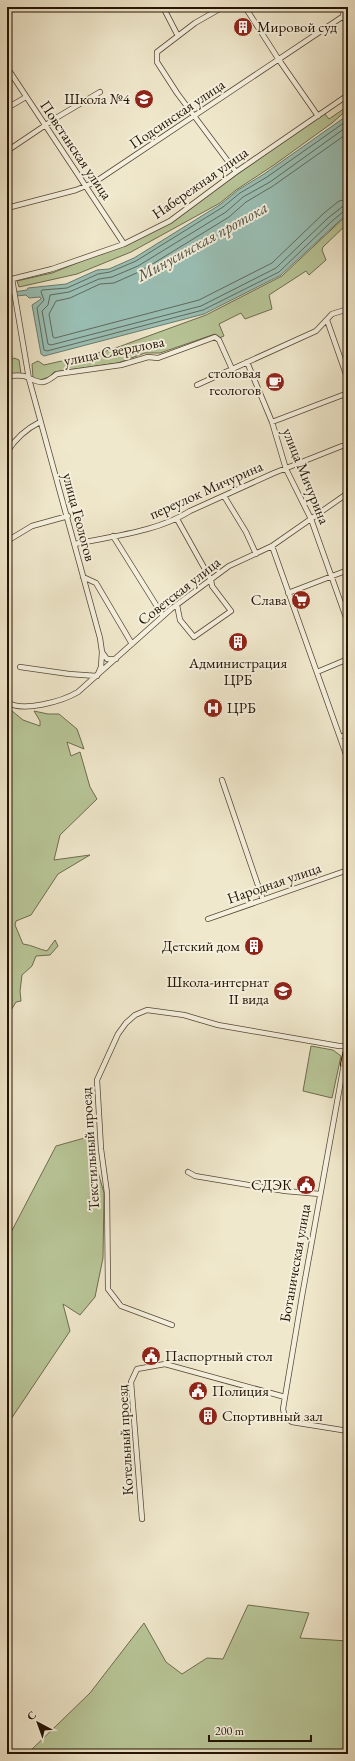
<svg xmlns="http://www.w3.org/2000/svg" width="355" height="1761" font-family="'EB Garamond',serif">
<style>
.green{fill:#b8c698;stroke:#6e6c4e}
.water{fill:#9ac0b6;stroke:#6a7b6e}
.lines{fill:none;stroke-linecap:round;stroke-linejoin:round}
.shore{stroke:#5e6a5c;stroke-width:1}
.minor-casing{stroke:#564835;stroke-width:6}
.major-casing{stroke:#231303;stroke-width:8}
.minor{stroke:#f5f0de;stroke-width:4.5}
.major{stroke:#e8c486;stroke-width:6}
.labels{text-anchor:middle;stroke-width:4;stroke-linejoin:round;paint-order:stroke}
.poi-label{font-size:15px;fill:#231303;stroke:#f5f0de;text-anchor:end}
.street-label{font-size:15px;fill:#231303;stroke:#f5f0de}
.water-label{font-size:16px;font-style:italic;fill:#4d5042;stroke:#f5f0de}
</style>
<rect width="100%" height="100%" fill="#f0e8cc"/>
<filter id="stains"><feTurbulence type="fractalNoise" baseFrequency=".005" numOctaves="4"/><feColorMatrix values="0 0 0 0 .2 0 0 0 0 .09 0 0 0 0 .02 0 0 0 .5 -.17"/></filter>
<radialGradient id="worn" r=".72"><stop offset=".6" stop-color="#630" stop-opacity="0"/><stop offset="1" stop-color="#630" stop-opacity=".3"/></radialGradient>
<!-- green -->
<path class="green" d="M348 106V109L332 123 274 165 236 190 220 203 131 252 77 274 19 287 17 281 52 273 97 255 171 221 324 113 329 119Z
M348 214V223L323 247 322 250 326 260 309 275 306 271 269 295 272 309 245 319 241 313 219 324 224 336 219 338 215 334 160 353H145L118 363 54 372 49 377 40 380 33 378 32 364 38 361 44 365 110 350 206 315 282 276Z
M14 358 19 360 21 374H7V362Z
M12 711 23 720 40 726V721L34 711 48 714H59L77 729 84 749 67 742 71 756 80 752 90 787 97 799 60 835 54 860 90 855 58 874 31 915 16 921 15 925 23 944C32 945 38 949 47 951L55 940 58 946 50 955 36 956 32 966 22 975 20 991 21 1001 16 1002 7 1017V714Z
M311 1046 333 1050 341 1056 332 1098 303 1091Z
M88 1137 104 1193 103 1258 95 1297 80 1315 63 1304 70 1331 7 1425V1240L56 1146Z
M248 1605 309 1613 300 1638 348 1641V1748L343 1754H27L90 1693 144 1623 166 1662 182 1674 207 1658 223 1659Z"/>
<!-- water -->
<path class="water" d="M348 115V213L281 275 204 314 44 356 41 354 32 305 41 299 40 297 29 298 26 295 7 297V293L27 290 28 288 66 284 97 270 109 269 134 258 221 204 238 190 264 174Z
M7 332 12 357 7 360Z"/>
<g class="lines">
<!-- shore -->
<path class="shore" d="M348 120 267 177 240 193 223 207 136 261 110 272 98 274 67 288 42 290 41 292 44 300 37 308 44 350 47 351 203 310 279 272 331 222 344 211 348 210
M348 126 270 182 243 197 226 212 138 266 112 277 99 279 69 292 50 295 48 305 42 311 48 344 51 345 201 306 276 268 328 218 342 207 348 205
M348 133 273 186 246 202 229 217 141 271 114 283 100 284 70 298 56 301 49 314 53 337 55 338 199 300 272 263 324 213 339 201 348 199"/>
<!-- minor casing -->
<g class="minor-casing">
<path id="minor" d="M163 7 178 36
M223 7 195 23 157 52V62L177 93 236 172
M245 7 279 60 318 116
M344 7 343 17 348 23
M8 69 124 244
M7 108 26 97
M7 151 56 118 100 92
M7 208 76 190 95 182 348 13
M7 279H12L52 269 124 244 170 221 236 172 348 95
M12 279 29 379 100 638 102 652 107 659H116
M327 320 348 380
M247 362 272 422 286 469 311 519 348 623
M7 376C12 376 19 375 24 376 40 382 41 387 57 374L121 365 148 357 158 358 215 337 219 340 232 369
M197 385 316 331 332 314 348 309
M272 422 348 393
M7 452C15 439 26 429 40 422
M345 495 348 503
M224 496 246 532 256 554
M177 519 211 580 212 586 231 611 194 637 180 620 177 605
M113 536 163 616
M7 541 32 526 68 516
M75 544C113 536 157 532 190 511L274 473 342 446
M272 546 348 760
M83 577 96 583 132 644
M288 593 348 570
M20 667 69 674 97 676
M317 672 348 659
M98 674 101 667 102 652
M7 702C22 713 63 701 78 692L171 609 229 566 272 546 348 493
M340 737 348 734
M222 780 263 900
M208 919 348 870
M344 1064 302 1296 283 1409 285 1417 292 1422 348 1431
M188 1172 195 1176 285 1191 320 1194
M172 1325 121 1306 108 1289 107 1193 101 1149 97 1080 118 1034 126 1023 135 1015 147 1010 184 1015 218 1025 339 1046H348V1044
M142 1519 131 1382 137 1369 165 1364 285 1397"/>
</g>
<!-- major casing -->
<g class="major-casing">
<path id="major" d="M348 1046 344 1064 348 1065"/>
</g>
<!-- minor -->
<use href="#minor" class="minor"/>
<!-- major -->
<use href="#major" class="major"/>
</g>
<!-- icons -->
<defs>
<g id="building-disc" transform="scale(1)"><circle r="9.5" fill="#8f2418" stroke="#f5f0de"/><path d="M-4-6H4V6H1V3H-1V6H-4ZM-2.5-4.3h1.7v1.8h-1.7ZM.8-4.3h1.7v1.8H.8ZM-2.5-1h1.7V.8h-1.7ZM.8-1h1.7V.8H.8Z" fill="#fff"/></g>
<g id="school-disc" transform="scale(1)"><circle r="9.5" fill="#8f2418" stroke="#f5f0de"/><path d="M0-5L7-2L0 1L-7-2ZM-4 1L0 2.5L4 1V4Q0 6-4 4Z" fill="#fff"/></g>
<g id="cafe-disc" transform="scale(1)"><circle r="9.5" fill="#8f2418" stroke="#f5f0de"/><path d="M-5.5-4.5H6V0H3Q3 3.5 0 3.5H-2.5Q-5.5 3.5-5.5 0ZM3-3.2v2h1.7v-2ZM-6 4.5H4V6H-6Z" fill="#fff"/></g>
<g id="supermarket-disc" transform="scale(1)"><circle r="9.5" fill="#8f2418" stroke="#f5f0de"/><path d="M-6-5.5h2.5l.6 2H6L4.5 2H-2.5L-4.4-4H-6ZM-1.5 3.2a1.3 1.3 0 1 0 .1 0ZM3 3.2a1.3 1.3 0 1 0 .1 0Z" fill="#fff"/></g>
<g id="hospital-disc" transform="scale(1)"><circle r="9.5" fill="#8f2418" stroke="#f5f0de"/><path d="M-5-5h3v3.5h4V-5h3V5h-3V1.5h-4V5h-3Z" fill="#fff"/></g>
<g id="civic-disc" transform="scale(1)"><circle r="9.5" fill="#8f2418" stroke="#f5f0de"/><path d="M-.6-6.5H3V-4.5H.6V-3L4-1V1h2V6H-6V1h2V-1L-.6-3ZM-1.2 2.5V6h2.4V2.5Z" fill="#fff"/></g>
</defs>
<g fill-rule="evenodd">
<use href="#building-disc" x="243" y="27"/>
<use href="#school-disc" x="144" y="99"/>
<use href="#cafe-disc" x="275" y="382"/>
<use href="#supermarket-disc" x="301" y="600"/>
<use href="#building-disc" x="238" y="642"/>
<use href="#hospital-disc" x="213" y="708"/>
<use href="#building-disc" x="254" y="946"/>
<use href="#school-disc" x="283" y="991"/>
<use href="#civic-disc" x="306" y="1185"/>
<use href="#civic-disc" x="151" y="1356"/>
<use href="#civic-disc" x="198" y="1391"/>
<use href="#building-disc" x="208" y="1416"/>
</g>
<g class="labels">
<!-- poi labels -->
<g class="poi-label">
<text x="257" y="32" text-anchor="start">Мировой суд</text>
<text x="130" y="104">Школа №4</text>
<text x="261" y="378">столовая<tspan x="261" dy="17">геологов</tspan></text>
<text x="287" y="605">Слава</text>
<text x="238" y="668" text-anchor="middle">Администрация<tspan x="238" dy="17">ЦРБ</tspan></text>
<text x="227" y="713" text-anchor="start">ЦРБ</text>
<text x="240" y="951">Детский дом</text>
<text x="269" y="987">Школа-интернат<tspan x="269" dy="17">II вида</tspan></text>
<text x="292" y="1190">СДЭК</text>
<text x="165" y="1361" text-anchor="start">Паспортный стол</text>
<text x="212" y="1396" text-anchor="start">Полиция</text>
<text x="222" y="1421" text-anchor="start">Спортивный зал</text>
</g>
<!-- street labels -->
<g class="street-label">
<text transform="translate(177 114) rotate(-34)" y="5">Подсинская улица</text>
<text transform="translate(76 150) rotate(56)" y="5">Повстанская улица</text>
<text transform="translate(200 183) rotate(-35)" y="5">Набережная улица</text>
<text transform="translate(114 351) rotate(-11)" y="5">улица Свердлова</text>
<text transform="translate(306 476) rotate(68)" y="5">улица Мичурина</text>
<text transform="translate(206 490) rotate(-24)" y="5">переулок Мичурина</text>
<text transform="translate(79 517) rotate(75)" y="5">улица Геологов</text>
<text transform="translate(179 591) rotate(-38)" y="5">Советская улица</text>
<text transform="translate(274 883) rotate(-19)" y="5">Народная улица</text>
<text transform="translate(90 1149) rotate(-94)" y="5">Текстильный проезд</text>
<text transform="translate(295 1263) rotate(-80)" y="5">Ботаническая улица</text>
<text transform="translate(125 1440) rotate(-93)" y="5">Котельный проезд</text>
</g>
<!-- water labels -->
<g class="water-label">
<text transform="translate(202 241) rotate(-29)" y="6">Минусинская протока</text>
</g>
</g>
<!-- margin -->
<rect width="355" height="1761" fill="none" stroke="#f0e8cc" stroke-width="24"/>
<rect x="8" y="8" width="339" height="1745" fill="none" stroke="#231303" stroke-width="2"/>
<rect x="12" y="12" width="331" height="1737" fill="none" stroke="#231303"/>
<!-- north arrow -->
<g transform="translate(38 1723) rotate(319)" stroke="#f5f0de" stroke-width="3" paint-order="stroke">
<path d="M0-3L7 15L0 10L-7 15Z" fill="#231303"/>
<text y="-6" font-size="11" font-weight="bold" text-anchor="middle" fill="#231303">С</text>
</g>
<!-- scale -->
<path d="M209 1735v6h102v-6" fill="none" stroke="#231303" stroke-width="2"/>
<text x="215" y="1735" font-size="12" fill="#231303" stroke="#f5f0de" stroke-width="3" paint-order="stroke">200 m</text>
<rect width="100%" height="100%" filter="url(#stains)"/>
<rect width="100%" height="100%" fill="url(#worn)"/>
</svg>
